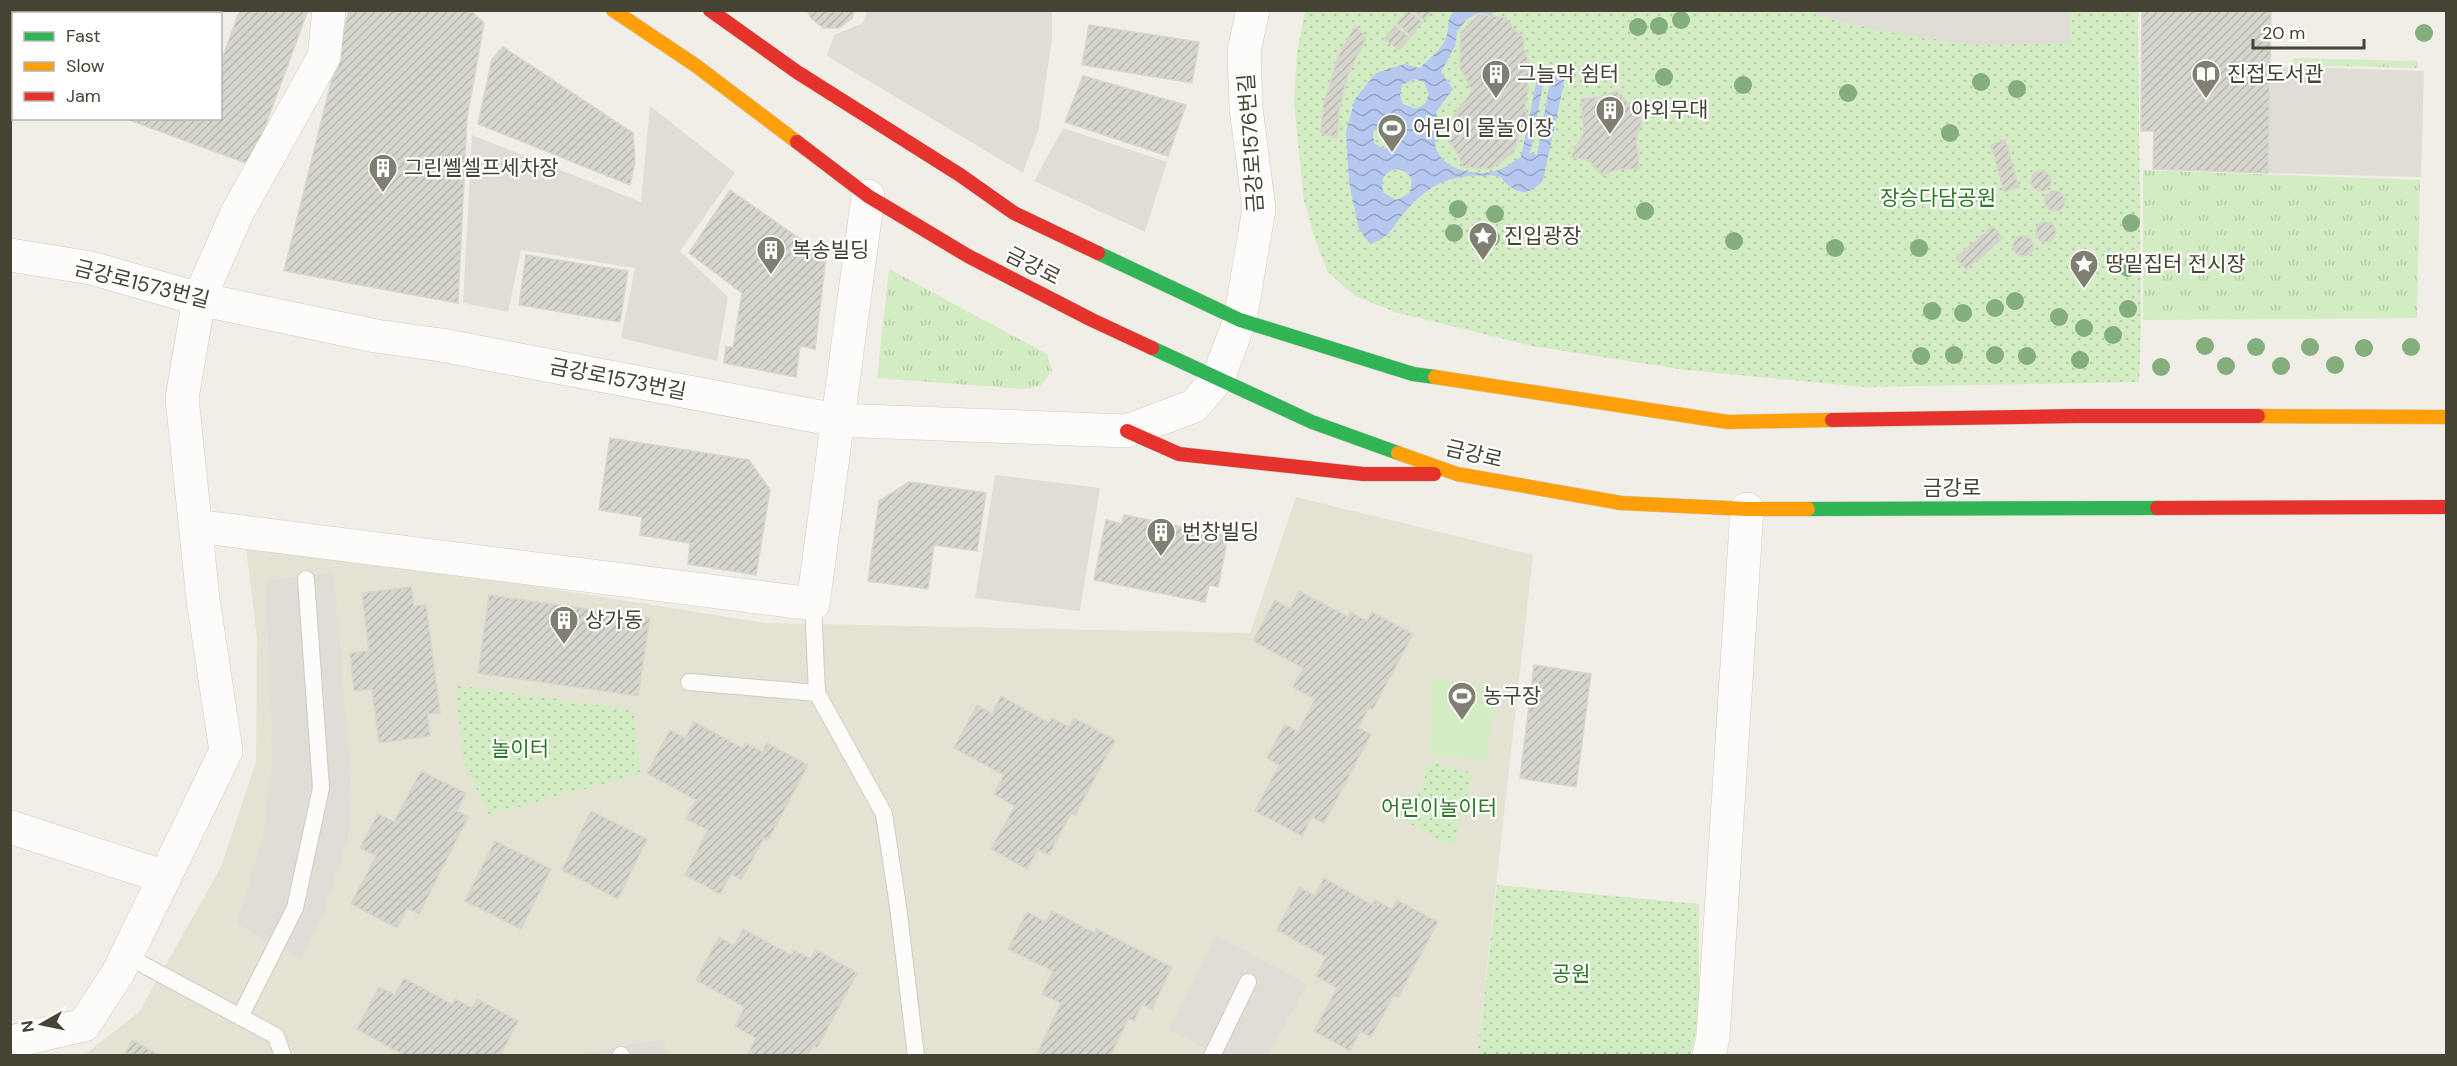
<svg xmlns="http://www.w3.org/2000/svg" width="2457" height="1066" font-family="'DM Sans','Noto Sans KR',sans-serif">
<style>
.residential{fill:#e4e3d3}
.grass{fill:url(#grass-tufts)}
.park{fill:url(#park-dots)}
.pitch{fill:#d3ecc4}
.parking{fill:#dfddd6}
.water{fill:url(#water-waves);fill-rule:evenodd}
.building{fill:url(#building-hatch);stroke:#d8d6cc;stroke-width:1.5}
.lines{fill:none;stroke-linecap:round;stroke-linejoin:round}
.lane-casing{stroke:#ceccc4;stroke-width:18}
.street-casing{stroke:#ceccc4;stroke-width:34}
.fast-casing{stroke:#d0cfbf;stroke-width:15}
.slow-casing{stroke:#d0cfbf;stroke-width:15}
.jam-casing{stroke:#d0cfbf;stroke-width:15}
.lane{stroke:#fdfcfb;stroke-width:16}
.street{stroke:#fdfcfb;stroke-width:33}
.fast{stroke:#30b455;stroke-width:14}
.slow{stroke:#ff9f0a;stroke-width:14}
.jam{stroke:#e5322d;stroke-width:14}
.tree{fill:#84ae7b}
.labels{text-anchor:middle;stroke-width:4.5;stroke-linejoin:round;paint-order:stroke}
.poi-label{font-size:21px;fill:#454333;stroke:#fff;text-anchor:start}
.street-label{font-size:21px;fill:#454333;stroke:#fff}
.park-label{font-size:21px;fill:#2c7a23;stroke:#fff}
</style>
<defs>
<pattern id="grass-tufts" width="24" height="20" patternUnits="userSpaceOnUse" patternTransform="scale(1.5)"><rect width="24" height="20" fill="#d3ecc4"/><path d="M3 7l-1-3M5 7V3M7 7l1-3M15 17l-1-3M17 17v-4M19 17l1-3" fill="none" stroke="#b6cca9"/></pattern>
<pattern id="park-dots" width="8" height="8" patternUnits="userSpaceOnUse" patternTransform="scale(1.5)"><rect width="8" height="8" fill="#d3ecc4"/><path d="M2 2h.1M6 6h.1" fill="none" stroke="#b6cca9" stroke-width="1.8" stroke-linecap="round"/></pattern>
<pattern id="water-waves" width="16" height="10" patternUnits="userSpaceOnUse" patternTransform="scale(1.5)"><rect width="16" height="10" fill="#b4c8f0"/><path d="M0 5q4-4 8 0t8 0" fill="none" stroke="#94a4c3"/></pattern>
<pattern id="building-hatch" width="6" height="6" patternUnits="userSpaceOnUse" patternTransform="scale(1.5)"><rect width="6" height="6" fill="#d6d5cc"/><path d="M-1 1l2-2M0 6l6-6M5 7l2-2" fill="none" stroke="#b9b8b0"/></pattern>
</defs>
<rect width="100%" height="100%" fill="#f0eee6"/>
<!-- residential -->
<path class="residential" d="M1296 497 1533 555 1477 1055 74 1056 87 1053 139 1012 221 867 256 762 257 638 245 540 766 623 1250 633Z"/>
<!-- grass -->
<path class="grass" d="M2293 58 2418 61V68L2293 65Z
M2143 170 2420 180 2417 318 2143 320Z
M889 269 1047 354 1052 371 1040 386 1025 389 877 378Z"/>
<!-- park -->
<path class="park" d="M1305 11H2138L2141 322 2139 382 1864 387 1686 370 1532 346 1395 312 1355 296 1327 271 1314 236 1304 201 1294 102 1297 52Z
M456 685 634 710 640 774 489 815 462 757Z
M1429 762 1473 773 1453 847 1402 819C1418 800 1423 786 1429 762Z
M1497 885 1699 904V1017L1691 1055 1477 1056Z"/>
<!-- pitch -->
<path class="pitch" d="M1431 678 1499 689 1486 761 1430 754Z"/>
<!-- parking -->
<path class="parking" d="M867 11H1052V39L1039 128 1023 173 827 56 834 35 863 23Z
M1808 11H2069L2071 43 1983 45 1953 42 1877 30 1831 19Z
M2271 66 2424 71 2421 177 2268 173Z
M650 106 735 173 680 251 728 297 717 361 621 338 635 268 521 250 508 312 463 303 472 135 641 202Z
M1063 128 1167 162 1145 232 1034 181Z
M995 475 1100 488 1080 611 975 598Z
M334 572 351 781 348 839 320 922 301 959 237 924 263 837 272 760 266 581Z
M1216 935 1307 984 1269 1055H1220L1169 1030Z
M664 1039 666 1055 582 1056 581 1054Z"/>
<!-- water -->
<path class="water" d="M1454 11H1501L1490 14 1478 13 1466 20 1457 32 1455 46 1441 72 1453 89 1436 112C1437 116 1438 121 1438 126 1438 134 1433 140 1436 148 1444 172 1480 178 1501 169 1508 166 1514 161 1521 157L1538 74 1565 78 1543 180C1527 198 1515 195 1500 176 1455 174 1435 178 1404 213 1391 228 1390 238 1370 244L1359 229 1349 182 1346 132 1355 99 1376 73 1404 64 1420 68C1428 59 1442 50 1446 38 1450 28 1446 19 1454 11ZM1414 79 1424 82 1429 94 1425 104 1416 109 1403 104 1400 95 1402 85ZM1544 80 1550 81 1537 155 1530 153ZM1386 126 1392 129 1396 137 1394 144 1384 149 1374 143 1373 132 1379 127ZM1396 169C1410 170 1416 182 1408 194L1396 200 1384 193C1379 181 1384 172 1396 169Z"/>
<!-- building -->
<path class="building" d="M240 10H308L251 165 124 118H220V64Z
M349 10H470L484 23 467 118 458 303 284 271Z
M807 10H854L852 18 839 28H823L811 18Z
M1408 10 1422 22 1411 36 1397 23Z
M1413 10H1432L1424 20Z
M2142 10H2271L2268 173 2153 169 2154 131H2141Z
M1479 14 1506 18 1513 28 1523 38 1524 50 1532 69 1527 78 1528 91 1525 106 1528 123 1518 137 1514 152 1490 169 1463 167 1458 154 1449 141 1455 130 1454 115 1472 91 1460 67 1461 32Z
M1089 25 1199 42 1192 83 1082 65Z
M1355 26 1366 37 1347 77 1339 111 1337 138 1321 133 1323 107 1338 57Z
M1395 26 1410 38 1399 50 1384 39Z
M503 47 633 133 635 162 630 185 478 124 492 59Z
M1083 76 1186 105 1168 156 1065 122Z
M1617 91 1627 102 1645 112 1636 137 1639 169H1619L1602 175 1589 160 1571 157 1584 132 1581 99 1602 97Z
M2005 140 2019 187 2004 192 1991 145Z
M2031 181a10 10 0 1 1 20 0a10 10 0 1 1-20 0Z
M730 190 826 257 815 349 800 346 796 377 724 363 726 347H733L742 293 689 253Z
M2045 201a10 10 0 1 1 20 0a10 10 0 1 1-20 0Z
M2036 232a10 10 0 1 1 20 0a10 10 0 1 1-20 0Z
M1993 226 2003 238 1966 269 1956 258Z
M2013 246a10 10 0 1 1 20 0a10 10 0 1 1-20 0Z
M526 255 628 271 620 322 519 305Z
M610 438 749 460 770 490 756 575 688 564 690 543 640 535 642 517 599 510Z
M909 482 986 493 977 551 934 545 928 589 868 581 879 501Z
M1124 515 1228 536 1218 587 1209 585 1205 602 1094 580 1106 520 1122 524Z
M411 587 414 606 426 605 440 713 427 714 430 736 379 743 372 689 354 691 350 653 369 651 362 593Z
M1299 591 1348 617 1350 612 1367 621 1372 612 1413 634 1373 709 1369 708 1358 728 1371 734 1324 823 1312 817 1302 836 1255 811 1279 765 1267 758 1285 724 1298 732 1315 699 1293 687 1303 668 1253 641 1275 600 1290 609Z
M489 595 650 618 638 696 478 673Z
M1534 665 1591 674 1576 787 1520 778Z
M1001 696 1049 723 1052 718 1069 727 1074 718 1115 740 1075 815 1071 813 1049 855 1038 849 1027 869 991 849 1015 806 994 794 1004 775 954 748 977 705 992 714Z
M694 722 743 748 746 743 762 752 767 743 808 765 768 840 764 838 741 880 731 874 720 894 685 875 708 830 686 819 696 800 647 773 670 730 685 738Z
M421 771 466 793 457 811 468 817 419 914 407 908 397 928 351 904 376 856 360 848 378 814 394 822Z
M591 811 647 839 618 899 562 870Z
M495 841 551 869 521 929 465 901Z
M1324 878 1372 905 1375 900 1392 909 1397 900 1438 922 1398 997 1394 995 1371 1037 1360 1031 1350 1051 1314 1031 1337 988 1316 976 1326 957 1277 930 1299 887 1315 896Z
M1052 911 1094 933 1097 929 1172 967 1152 1009 1142 1004 1134 1021 1129 1018 1110 1056H1040L1037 1054 1061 1003 1042 994 1053 971 1008 949 1027 912 1046 922Z
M743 929 791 955 794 950 811 959 816 950 857 973 817 1048 813 1045 807 1056H747L756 1038 735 1026 745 1007 696 980 719 937 734 946Z
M404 978 453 1005 455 999 472 1008 477 999 518 1021 500 1056H405L357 1029 379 987 395 995Z
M132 1040 161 1056H124Z"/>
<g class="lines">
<!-- lane casing -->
<g class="lane-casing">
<path id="lane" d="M813 604 817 693 884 814 898 906 916 1056
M689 682 817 693
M127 956 276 1036 283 1056
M240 1017 295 908 321 788 306 579
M621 1055V1056
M1212 1056 1248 982"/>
</g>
<!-- street casing -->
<g class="street-casing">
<path id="street" d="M10 255 91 268 199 299 376 336 441 345 836 420 1127 431 1194 406 1218 378 1240 320 1259 209 1246 108 1244 51 1253 10
M196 526 813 604 868 196
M10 827 165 877
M10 1042 84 1025 118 973 226 751 203 599 182 398 199 299 238 211 324 57 329 10
M1709 1056 1713 1037 1747 509"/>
</g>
<!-- fast casing -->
<g class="fast-casing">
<path id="fast" d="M1098 253 1240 320 1413 374 1435 377
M1152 348 1312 422 1398 453
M1808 509 2157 508"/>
</g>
<!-- slow casing -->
<g class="slow-casing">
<path id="slow" d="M613 10 695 65 797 142
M1435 377 1728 422 1832 420
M2258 416 2446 417
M1398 453 1457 474 1621 503 1747 509H1808"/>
</g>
<!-- jam casing -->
<g class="jam-casing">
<path id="jam" d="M710 10 797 72 960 175 1014 213 1098 253
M797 142 868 196 968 256 1092 320 1152 348
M1832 420 2078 416H2258
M1127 431 1179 454 1363 474H1434
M2157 508 2446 507"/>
</g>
<!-- lane -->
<use href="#lane" class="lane"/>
<!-- street -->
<use href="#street" class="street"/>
<!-- fast -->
<use href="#fast" class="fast"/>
<!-- slow -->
<use href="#slow" class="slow"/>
<!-- jam -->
<use href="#jam" class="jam"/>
</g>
<!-- trees -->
<g class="tree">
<circle cx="1681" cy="20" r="9"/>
<circle cx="1659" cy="26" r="9"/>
<circle cx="1638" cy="27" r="9"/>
<circle cx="2424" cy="33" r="9"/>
<circle cx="1664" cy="77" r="9"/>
<circle cx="1981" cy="82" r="9"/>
<circle cx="1743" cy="85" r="9"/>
<circle cx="2017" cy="89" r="9"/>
<circle cx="1848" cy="93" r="9"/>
<circle cx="1950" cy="133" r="9"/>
<circle cx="1458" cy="209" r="9"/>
<circle cx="1645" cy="211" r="9"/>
<circle cx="1495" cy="214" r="9"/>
<circle cx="2131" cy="223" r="9"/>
<circle cx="1454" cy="233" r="9"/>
<circle cx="1491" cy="238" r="9"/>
<circle cx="1734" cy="241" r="9"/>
<circle cx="1835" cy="248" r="9"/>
<circle cx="1919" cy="248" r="9"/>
<circle cx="2128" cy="268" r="9"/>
<circle cx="2015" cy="301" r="9"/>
<circle cx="1995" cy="308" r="9"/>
<circle cx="2128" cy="309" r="9"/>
<circle cx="1932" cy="311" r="9"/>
<circle cx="1963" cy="313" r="9"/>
<circle cx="2059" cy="317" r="9"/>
<circle cx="2084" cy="328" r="9"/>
<circle cx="2113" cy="335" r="9"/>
<circle cx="2205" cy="346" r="9"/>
<circle cx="2256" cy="347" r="9"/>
<circle cx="2310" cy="347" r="9"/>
<circle cx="2411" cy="347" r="9"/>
<circle cx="2364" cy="348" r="9"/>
<circle cx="1954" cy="355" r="9"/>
<circle cx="1995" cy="355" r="9"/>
<circle cx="1921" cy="356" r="9"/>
<circle cx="2027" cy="356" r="9"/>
<circle cx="2080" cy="360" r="9"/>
<circle cx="2335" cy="365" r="9"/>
<circle cx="2226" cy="366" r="9"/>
<circle cx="2281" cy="366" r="9"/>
<circle cx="2161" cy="367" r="9"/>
</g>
<!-- icons -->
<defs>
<g id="building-pin" transform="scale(1.5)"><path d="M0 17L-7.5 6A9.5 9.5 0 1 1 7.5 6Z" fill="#817f72" stroke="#fff"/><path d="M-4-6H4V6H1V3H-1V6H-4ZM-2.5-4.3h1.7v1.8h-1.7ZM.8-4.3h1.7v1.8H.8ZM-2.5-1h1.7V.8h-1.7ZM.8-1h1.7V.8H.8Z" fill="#fff"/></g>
<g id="library-pin" transform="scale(1.5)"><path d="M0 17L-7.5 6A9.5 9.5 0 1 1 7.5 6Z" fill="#817f72" stroke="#fff"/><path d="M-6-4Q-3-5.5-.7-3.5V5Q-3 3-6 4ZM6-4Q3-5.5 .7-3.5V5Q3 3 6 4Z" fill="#fff"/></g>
<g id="stadium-pin" transform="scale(1.5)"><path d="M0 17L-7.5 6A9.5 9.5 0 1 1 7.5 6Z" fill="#817f72" stroke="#fff"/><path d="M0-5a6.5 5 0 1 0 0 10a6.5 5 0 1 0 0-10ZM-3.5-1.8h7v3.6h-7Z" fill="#fff"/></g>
<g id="sight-pin" transform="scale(1.5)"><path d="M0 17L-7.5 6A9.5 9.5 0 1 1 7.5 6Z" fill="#817f72" stroke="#fff"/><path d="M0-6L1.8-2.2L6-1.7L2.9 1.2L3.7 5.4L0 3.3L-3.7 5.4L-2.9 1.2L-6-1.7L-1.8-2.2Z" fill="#fff"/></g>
</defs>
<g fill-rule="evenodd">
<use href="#building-pin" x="1496" y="74"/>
<use href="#library-pin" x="2206" y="74"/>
<use href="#building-pin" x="1610" y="110"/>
<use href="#stadium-pin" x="1392" y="128"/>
<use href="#building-pin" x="383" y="168"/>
<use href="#sight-pin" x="1483" y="236"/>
<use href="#building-pin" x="771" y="250"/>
<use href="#sight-pin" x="2084" y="264"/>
<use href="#building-pin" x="1161" y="532"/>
<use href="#building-pin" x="564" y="620"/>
<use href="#stadium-pin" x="1462" y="696"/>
</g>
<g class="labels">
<!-- poi labels -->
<g class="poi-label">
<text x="1517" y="81">그늘막 쉼터</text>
<text x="2227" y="81">진접도서관</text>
<text x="1631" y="117">야외무대</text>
<text x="1413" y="135">어린이 물놀이장</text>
<text x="404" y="175">그린쎌셀프세차장</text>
<text x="1504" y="243">진입광장</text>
<text x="792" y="257">복송빌딩</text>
<text x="2105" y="271">땅밑집터 전시장</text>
<text x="1182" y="539">번창빌딩</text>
<text x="585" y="627">상가동</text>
<text x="1483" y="703">농구장</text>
</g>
<!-- street labels -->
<g class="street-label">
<text transform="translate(1251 143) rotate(-94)" y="7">금강로1576번길</text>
<text transform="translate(1033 266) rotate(27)" y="7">금강로</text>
<text transform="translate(142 284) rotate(14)" y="7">금강로1573번길</text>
<text transform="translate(618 379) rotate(11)" y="7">금강로1573번길</text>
<text transform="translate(1474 454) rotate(13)" y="7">금강로</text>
<text x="1952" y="495">금강로</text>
</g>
<!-- park labels -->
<g class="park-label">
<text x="1938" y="205">장승다담공원</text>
<text x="520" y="756">놀이터</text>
<text x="1439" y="815">어린이놀이터</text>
<text x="1571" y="981">공원</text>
</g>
</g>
<!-- border -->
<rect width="2457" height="1066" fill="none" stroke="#454333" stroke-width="24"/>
<!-- legend -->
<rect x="12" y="12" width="210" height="108" fill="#ffffff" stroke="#b5b4ad" stroke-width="1.5"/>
<rect x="24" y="32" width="30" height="9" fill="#30b455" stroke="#b5b4ad" stroke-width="1.5"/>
<text x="66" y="42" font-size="18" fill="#454333">Fast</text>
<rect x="24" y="62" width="30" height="9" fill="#ff9f0a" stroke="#b5b4ad" stroke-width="1.5"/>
<text x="66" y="72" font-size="18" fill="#454333">Slow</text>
<rect x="24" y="92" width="30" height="9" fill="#e5322d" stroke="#b5b4ad" stroke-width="1.5"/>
<text x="66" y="102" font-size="18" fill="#454333">Jam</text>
<!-- north arrow -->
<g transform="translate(42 1024) rotate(261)" stroke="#ffffff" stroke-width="4.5" paint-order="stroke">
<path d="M0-4.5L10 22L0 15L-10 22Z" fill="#454333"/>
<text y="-9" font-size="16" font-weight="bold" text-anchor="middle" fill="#454333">N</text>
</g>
<!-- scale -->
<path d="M2253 39v9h111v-9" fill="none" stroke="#454333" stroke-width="3"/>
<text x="2262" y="39" font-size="18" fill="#454333" stroke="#ffffff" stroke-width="4.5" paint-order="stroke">20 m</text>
</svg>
